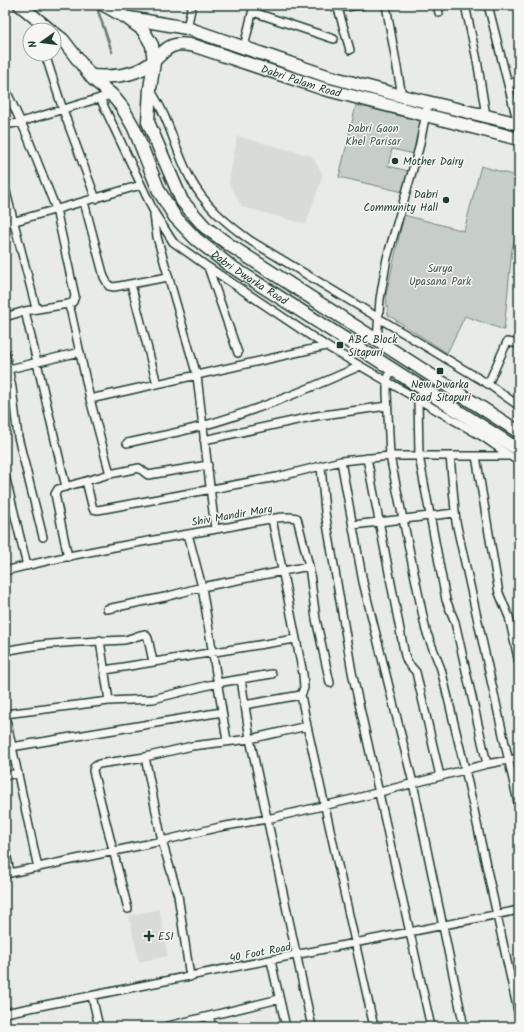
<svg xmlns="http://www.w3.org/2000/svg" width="524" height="1032" font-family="Kalam,sans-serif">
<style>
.built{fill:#d8dcd8}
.green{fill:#c7cec9;stroke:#73867e}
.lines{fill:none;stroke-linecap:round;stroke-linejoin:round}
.stream{stroke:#687c75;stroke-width:2.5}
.minor-casing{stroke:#1f3d34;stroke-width:10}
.primary-casing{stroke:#1f3d34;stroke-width:15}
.minor{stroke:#f6f6f2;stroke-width:7}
.primary{stroke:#f6f6f2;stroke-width:12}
.poi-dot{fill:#1f3d34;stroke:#f6f6f2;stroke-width:1.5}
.labels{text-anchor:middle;stroke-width:3;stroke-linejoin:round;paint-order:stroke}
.street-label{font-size:11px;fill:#1f3d34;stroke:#f6f6f2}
.park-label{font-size:11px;fill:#415a52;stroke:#f6f6f2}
.poi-label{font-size:11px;fill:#1f3d34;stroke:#f6f6f2;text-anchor:start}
</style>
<rect width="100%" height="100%" fill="#e9ebe7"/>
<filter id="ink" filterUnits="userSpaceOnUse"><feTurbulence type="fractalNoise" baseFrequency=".025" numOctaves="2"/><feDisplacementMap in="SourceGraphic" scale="8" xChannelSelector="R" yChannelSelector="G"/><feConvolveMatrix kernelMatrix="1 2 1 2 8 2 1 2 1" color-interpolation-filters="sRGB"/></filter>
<g filter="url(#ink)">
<!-- built -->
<path class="built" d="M237 136 312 156 323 175 306 224 242 207 229 183Z
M159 909 168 956 139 962 129 916Z"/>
<!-- green -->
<path class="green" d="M356 105 422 121 414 154 392 149 388 166 408 171 403 192 339 177Z
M481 166 519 177V224L512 249 504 330 465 316 447 353 388 315 386 295 404 215 464 231Z"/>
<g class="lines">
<!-- stream -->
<path class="stream" d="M96 5 112 52"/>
<!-- minor casing -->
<g class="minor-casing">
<path id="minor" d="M327 5 338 8 362 5
M337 5 350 50
M386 5 402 96
M437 5 439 13
M465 5 477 60 486 116
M488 5 518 124
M253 12 334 39
M187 28 192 5
M244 47 254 5
M45 54 63 110 96 199
M508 84 519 81
M5 88 26 133 56 209 75 296 73 302 68 304 25 311
M151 91C169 118 175 149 190 178 204 205 227 224 251 241L488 384 519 406
M112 95 100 98 154 212 173 242 208 267 326 346 483 437 519 462
M5 125 21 122 100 98
M5 188 36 308
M84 202 104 277 109 286 114 287 168 277
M154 215 157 237 197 376 215 529
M5 224 141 185
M208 267 238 353
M131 284 157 384
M68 304 71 312 90 399 326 346
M5 317 25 311 66 487
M377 340 380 299 387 258 419 148 428 103
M5 352 12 388 18 437 43 537
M391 368 387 382V393L390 456 426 631 441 669 465 769 519 1016
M5 370 80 352
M488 384 507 342 519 344
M90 399 110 474
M418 400 419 456 446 600 455 622 487 764
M204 440 316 416 387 406
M127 443C152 437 178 433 202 426 256 411 309 389 360 366
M450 456 456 522 519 807
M476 456 499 593 509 617 519 663
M367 458 405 656 408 663 416 672 440 776
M341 461 363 582 413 783 464 1027
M321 466 325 512 352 672 431 1027
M5 475 27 566
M86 481 93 509 98 510 277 477 341 461 390 456H510
M272 519 303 674 304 688 301 695 307 726 374 1027
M353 525 455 513
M188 534 202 587 227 741
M68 557 55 494 58 489 110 474 139 468 148 475 208 465
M5 571C78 552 154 540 228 527 245 524 282 514 297 518L309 566 316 619 330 683
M107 609 165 597 202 587 309 566
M100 640 109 701
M5 651C45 642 84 642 124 640 131 639 138 635 145 634L148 638 153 662
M105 670 295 639
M241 679 250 739 312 1027
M244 705 301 695
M5 714 109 701 153 699 217 683 272 674
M5 714 38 868
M5 748 222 712
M145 757 162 841 178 895 190 977
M5 776 18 773
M5 847 10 873
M5 874 162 841 220 827 267 819 357 798 487 764 519 758
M128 909 93 771 94 767 99 764 145 757 192 746 250 739 307 726
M271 961 286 1027
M92 996 99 1027
M5 1013 519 910
M209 1016 212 1027
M164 1027 279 999"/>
</g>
<!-- primary casing -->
<g class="primary-casing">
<g id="primary">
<path d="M20 5 50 30"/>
<path d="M104 5 127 18 143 30 152 45 154 62 150 89 148 122 182 201 205 227 231 246 519 432"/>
<path d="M129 18 187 28 327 76 402 96 519 124"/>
<path id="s1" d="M54 33 63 40 93 79 112 95 122 107 134 128 159 191 175 217 196 239 229 265 519 450"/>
<path id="s2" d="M91 76C107 77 122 77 137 71 166 60 160 38 195 46L324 89 519 139"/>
</g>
</g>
<!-- minor -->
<use href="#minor" class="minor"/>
<!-- primary -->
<use href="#primary" class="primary"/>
</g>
</g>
<!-- markers -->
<g class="poi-dot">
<circle cx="395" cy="161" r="4"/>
<circle cx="446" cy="200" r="4"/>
<rect x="336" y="341" width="8" height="8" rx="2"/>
<rect x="436" y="367" width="8" height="8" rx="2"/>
<path d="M147 930h4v4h4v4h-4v4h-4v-4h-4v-4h4z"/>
</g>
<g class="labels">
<!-- street labels -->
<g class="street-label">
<text dy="4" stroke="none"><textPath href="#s2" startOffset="225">Dabri Palam Road</textPath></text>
<text dy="4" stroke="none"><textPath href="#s1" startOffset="320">Dabri Dwarka Road</textPath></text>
<text transform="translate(232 515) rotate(-10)" y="4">Shiv Mandir Marg</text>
<text transform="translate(260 952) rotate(-11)" y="4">40 Foot Road</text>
</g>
<!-- park labels -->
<g class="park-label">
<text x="373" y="132">Dabri Gaon<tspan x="373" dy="13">Khel Parisar</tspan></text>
<text x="440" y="272">Surya<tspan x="440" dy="13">Upasana Park</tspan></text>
</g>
<!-- poi labels -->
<g class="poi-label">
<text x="403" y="165">Mother Dairy</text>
<text x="438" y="198" text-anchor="end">Dabri<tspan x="438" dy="13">Community Hall</tspan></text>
<text x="348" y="343">ABC Block<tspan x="348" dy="13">Sitapuri</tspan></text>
<text x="440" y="388" text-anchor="middle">New Dwarka<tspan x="440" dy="13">Road Sitapuri</tspan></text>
<text x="158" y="940">ESI</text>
</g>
</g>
<!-- margin -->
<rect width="524" height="1032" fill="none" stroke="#f6f6f2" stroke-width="20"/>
<rect x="10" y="10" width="504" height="1012" fill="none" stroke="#1f3d34" stroke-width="1.5" filter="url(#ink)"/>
<!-- north arrow -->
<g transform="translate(42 42) rotate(256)"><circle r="19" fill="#f6f6f2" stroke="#a0aca6"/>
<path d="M0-3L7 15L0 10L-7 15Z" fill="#1f3d34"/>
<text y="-6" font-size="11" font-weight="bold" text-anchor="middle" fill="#1f3d34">N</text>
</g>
</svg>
